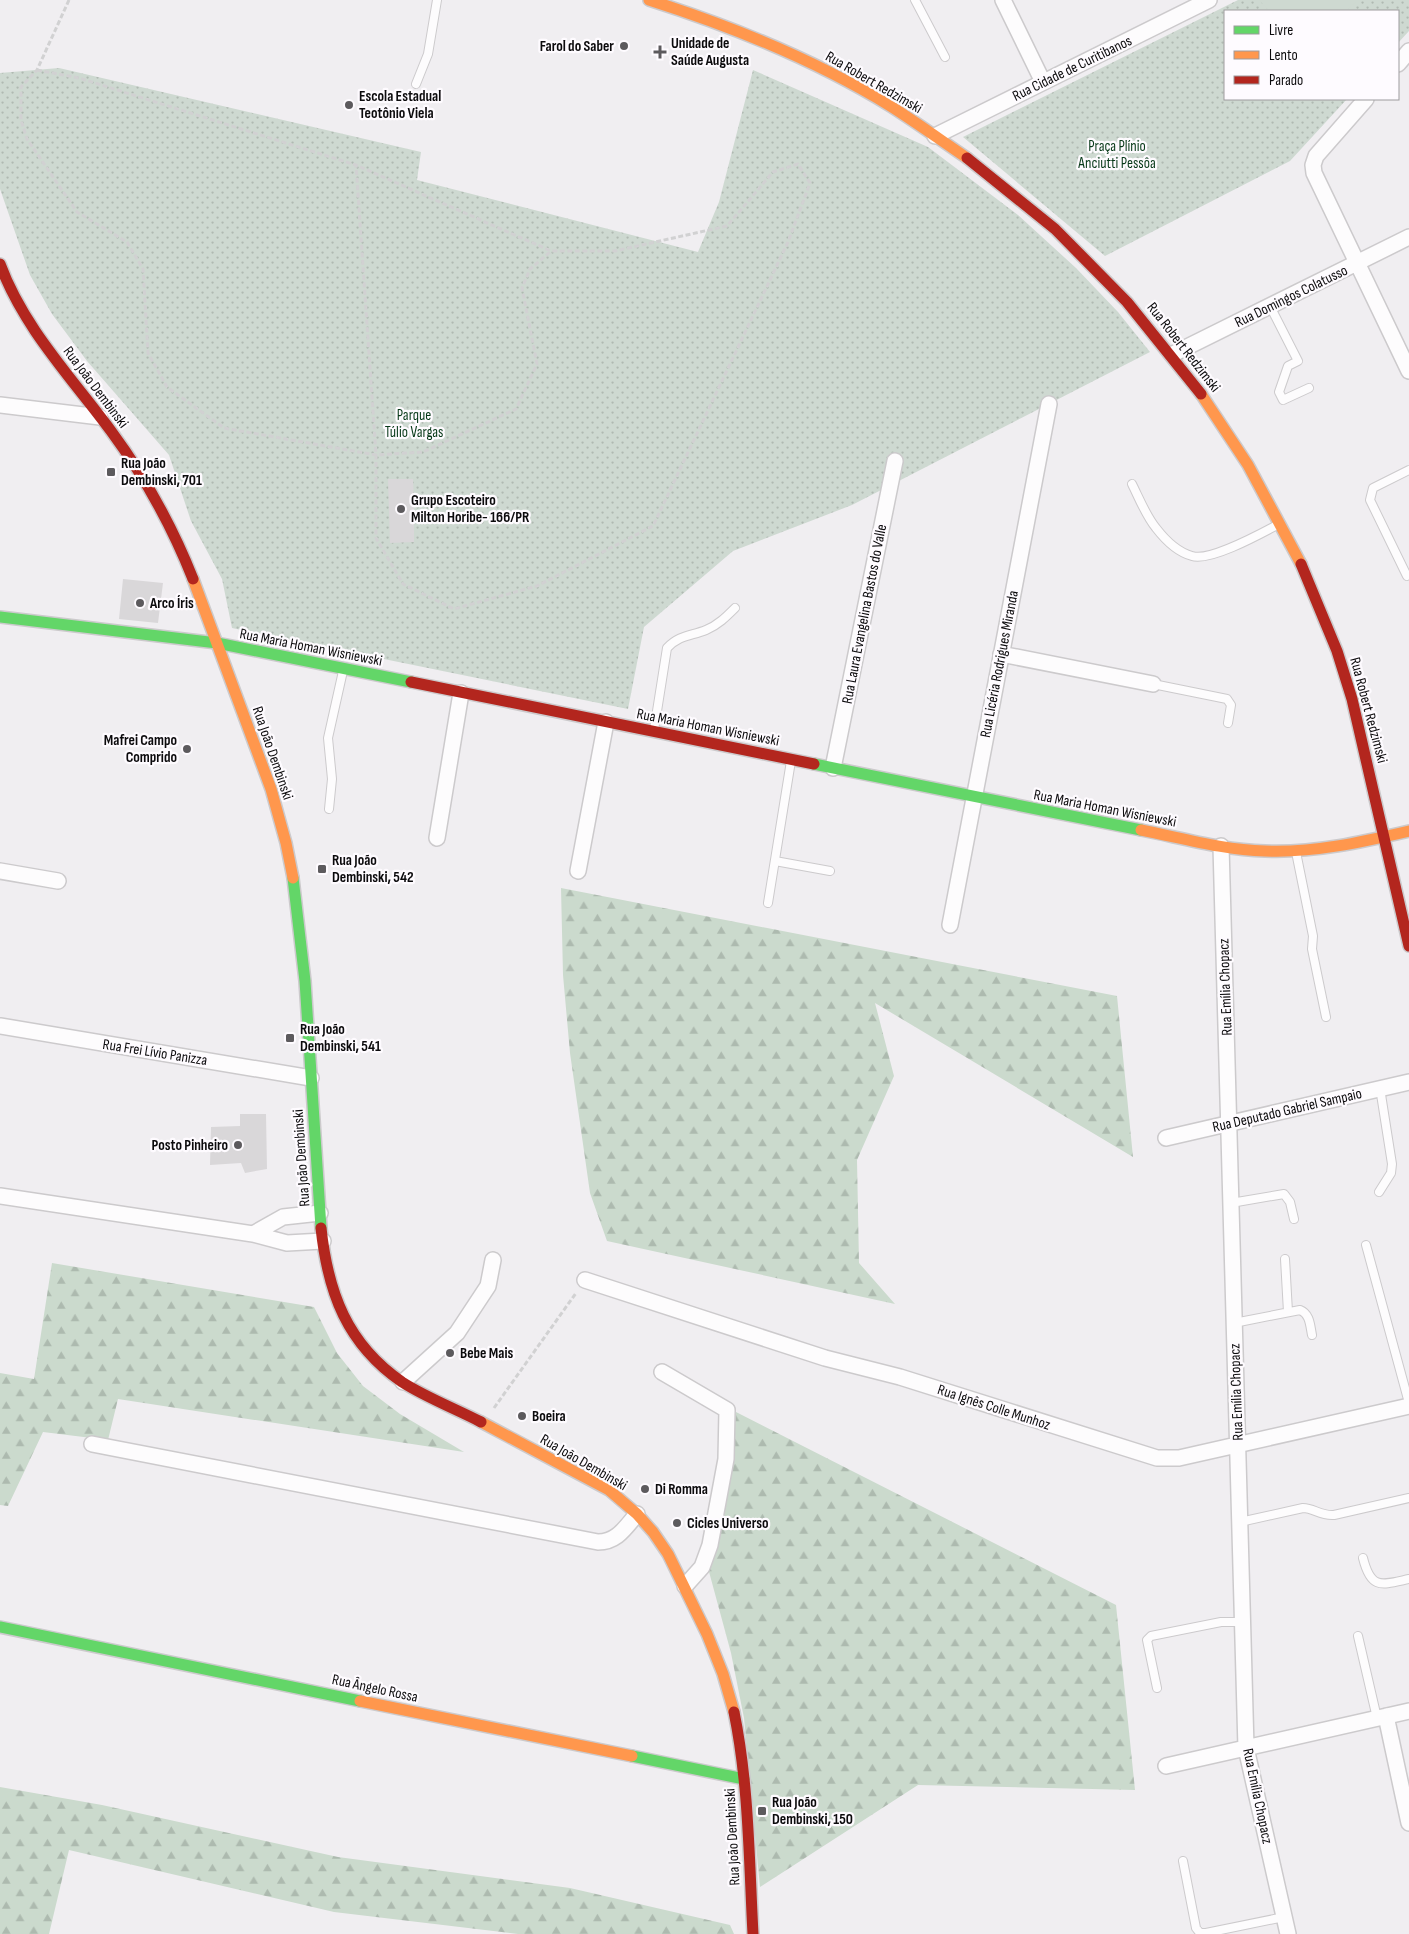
<svg xmlns="http://www.w3.org/2000/svg" width="1409" height="1934" font-family="'Sofia Sans Condensed',sans-serif">
<style>
.grass{fill:url(#grass-dots)}
.forest{fill:url(#forest-firs)}
.pitch{fill:#ced9d1}
.building{fill:#d9d7d9}
.lines{fill:none;stroke-linecap:round;stroke-linejoin:round}
.lane-casing{stroke:#cccacc;stroke-width:10}
.street-casing{stroke:#cccacc;stroke-width:18}
.fast-casing{stroke:#cccacc;stroke-width:14}
.slow-casing{stroke:#cccacc;stroke-width:14}
.jam-casing{stroke:#cccacc;stroke-width:14}
.path{stroke:#d1d1d2;stroke-width:3;stroke-dasharray:5 2.5;stroke-linecap:butt}
.lane{stroke:#fdfcfd;stroke-width:8}
.street{stroke:#fdfcfd;stroke-width:15}
.fast{stroke:#63d668;stroke-width:11}
.slow{stroke:#ff974d;stroke-width:11}
.jam{stroke:#b3261e;stroke-width:11}
.poi-dot{fill:#5c5a5d;stroke:#fefbff;stroke-width:2}
.labels{text-anchor:middle;stroke-width:4.5;stroke-linejoin:round;paint-order:stroke}
.poi-label{font-size:15px;font-weight:bold;fill:#0c0b0d;stroke:#fefbff;text-anchor:start}
.street-label{font-size:15px;fill:#0c0b0d;stroke:#fefbff}
.park-label{font-size:15px;fill:#073918;stroke:#fefbff}
</style>
<defs>
<pattern id="grass-dots" width="8" height="8" patternUnits="userSpaceOnUse" patternTransform="scale(1.25)"><rect width="8" height="8" fill="#ced9d1"/><path d="M2 2h.1M6 6h.1" fill="none" stroke="#b0b9b2" stroke-width="1.8" stroke-linecap="round"/></pattern>
<pattern id="forest-firs" width="22" height="20" patternUnits="userSpaceOnUse" patternTransform="scale(1.25)"><rect width="22" height="20" fill="#cbdacd"/><path d="M5 1l3.5 6h-7zM16 11l3.5 6h-7z" fill="#adbaaf"/></pattern>
</defs>
<rect width="100%" height="100%" fill="#f0eef1"/>
<!-- grass -->
<path class="grass" d="M1238 0H1409V31L1398 43V11H1225V99H1347L1290 161 1105 256 963 137Z
M59 68 421 152 417 180 698 252 719 202 753 70 928 147 1018 215 1076 268 1118 312 1150 352 852 505 733 551 644 627 628 709 232 628 222 579 191 521 169 455 87 361 52 314 30 275 0 189V73Z"/>
<!-- forest -->
<path class="forest" d="M561 888 1117 996 1133 1157 875 1003 894 1076 857 1160 859 1263 895 1304 607 1241 590 1193 570 1053 563 975Z
M52 1263 314 1307 337 1353 363 1386 400 1414 464 1452 118 1399 108 1440 43 1432 8 1506 0 1505V1373L34 1379Z
M736 1412 1116 1605 1135 1790 918 1785 760 1887 744 1718 731 1653 708 1568 732 1462Z
M0 1787 102 1805 338 1857 570 1888 730 1925 734 1934H518L334 1912 69 1850 49 1934H0Z"/>
<!-- pitch -->
<path class="pitch" d="M1259 0H1358L1346 11H1269Z"/>
<!-- building -->
<path class="building" d="M388 479H413L415 524 414 523V542L390 543Z
M123 579 163 583 158 623 119 619Z
M240 1114H266L267 1169 245 1173 241 1163 210 1165 211 1127 240 1126Z"/>
<g class="lines">
<!-- lane casing -->
<g class="lane-casing">
<path id="lane" d="M915 0 945 57
M416 84 428 54 437 0
M1270 306 1298 361 1288 366 1279 392 1283 400 1309 388
M1132 484C1139 498 1146 516 1156 528 1166 541 1177 552 1192 556 1210 562 1262 533 1279 524
M1407 576 1370 500 1373 488 1409 470
M1153 684 1227 699 1231 705 1228 723
M654 730 667 648C679 635 691 636 706 630 718 625 726 617 735 608
M329 809 332 779 328 738 343 671
M1296 852 1313 936 1312 949 1326 1017
M775 861 830 871
M768 903 791 761
M1379 1192 1391 1173 1392 1164 1380 1088
M1231 1203 1284 1194 1290 1202 1294 1219
M1366 1245 1409 1403
M1285 1259 1288 1312
M1234 1323 1300 1310C1310 1314 1310 1325 1312 1335
M1240 1522 1303 1508C1314 1508 1320 1516 1334 1515L1409 1498
M1363 1558C1371 1590 1381 1585 1409 1579
M1358 1636 1377 1718
M1157 1688 1147 1640 1151 1636 1221 1622H1243
M1183 1861 1196 1928 1200 1933H1206L1284 1917"/>
</g>
<!-- street casing -->
<g class="street-casing">
<path id="street" d="M1003 0 1043 82
M1398 64 1409 51
M1366 99 1316 156 1313 165 1314 173 1409 371
M935 136 1209 0
M1173 354 1409 237
M0 405 100 417
M1001 654 1153 684
M833 768 895 461
M437 838 461 693
M1221 846 1246 1748 1288 1934
M0 871 58 881
M578 871 606 722
M950 925 1049 404
M0 1026 311 1078
M1166 1138 1409 1082
M0 1196 253 1234 287 1243 323 1241
M253 1234 283 1217 320 1213
M585 1280 825 1358 900 1377 1157 1458H1179L1409 1406
M662 1372 727 1410 726 1459 710 1545 702 1567 685 1586
M403 1382 457 1333 488 1286 493 1260
M92 1444 598 1542C617 1542 625 1528 637 1514
M1386 1716 1409 1823
M1166 1766 1409 1711"/>
</g>
<!-- fast casing -->
<g class="fast-casing">
<path id="fast" d="M0 617 217 643 411 682
M814 764 1141 830
M293 878 305 981 321 1228
M0 1627 360 1701
M632 1756 744 1779"/>
</g>
<!-- slow casing -->
<g class="slow-casing">
<path id="slow" d="M649 0C734 27 816 60 892 107 917 123 942 141 967 158
M1201 394 1248 465 1301 564
M193 579 271 789 286 843 293 878
M1141 830C1182 838 1223 850 1265 851 1314 853 1362 842 1409 831
M481 1422 609 1490 637 1514 653 1532 668 1554 707 1634 723 1674 734 1712
M360 1701 632 1756"/>
</g>
<!-- jam casing -->
<g class="jam-casing">
<path id="jam" d="M967 158 1055 229 1127 302 1201 394
M0 264C23 327 71 377 111 431 145 477 172 526 193 579
M1301 564 1337 651 1352 699 1409 946
M411 682 814 764
M321 1228C328 1293 347 1344 402 1382 425 1397 456 1409 481 1422
M734 1712C749 1785 749 1860 753 1934"/>
</g>
<!-- path -->
<path class="path" d="M69 0 37 70 21 87V120L27 139 77 212 127 242 143 269 148 353 167 387 224 428 376 455 423 452 516 409 537 364 522 288 530 269 551 251
M37 70 79 78 356 165 551 251H615L727 226 773 172 798 164 810 183 788 242 653 526 537 586 454 609 403 584 376 538V455L356 165
M494 1408 576 1293"/>
<!-- lane -->
<use href="#lane" class="lane"/>
<!-- street -->
<use href="#street" class="street"/>
<!-- fast -->
<use href="#fast" class="fast"/>
<!-- slow -->
<use href="#slow" class="slow"/>
<!-- jam -->
<use href="#jam" class="jam"/>
</g>
<!-- markers -->
<g class="poi-dot">
<circle cx="624" cy="46" r="5"/>
<path d="M657.5 44.5h5v5h5v5h-5v5h-5v-5h-5v-5h5z"/>
<circle cx="349" cy="105" r="5"/>
<rect x="106" y="467" width="10" height="10" rx="2.5"/>
<circle cx="401" cy="509" r="5"/>
<circle cx="140" cy="603" r="5"/>
<circle cx="187" cy="749" r="5"/>
<rect x="317" y="864" width="10" height="10" rx="2.5"/>
<rect x="285" y="1033" width="10" height="10" rx="2.5"/>
<circle cx="238" cy="1145" r="5"/>
<circle cx="450" cy="1353" r="5"/>
<circle cx="522" cy="1416" r="5"/>
<circle cx="645" cy="1489" r="5"/>
<circle cx="677" cy="1523" r="5"/>
<rect x="757" y="1806" width="10" height="10" rx="2.5"/>
</g>
<g class="labels">
<!-- poi labels -->
<g class="poi-label">
<text x="671" y="48">Unidade de<tspan x="671" dy="17">Saúde Augusta</tspan></text>
<text x="614" y="51" text-anchor="end">Farol do Saber</text>
<text x="359" y="101">Escola Estadual<tspan x="359" dy="17">Teotônio Viela</tspan></text>
<text x="121" y="468">Rua João<tspan x="121" dy="17">Dembinski, 701</tspan></text>
<text x="411" y="505">Grupo Escoteiro<tspan x="411" dy="17">Milton Horibe- 166/PR</tspan></text>
<text x="150" y="608">Arco Íris</text>
<text x="177" y="745" text-anchor="end">Mafrei Campo<tspan x="177" dy="17">Comprido</tspan></text>
<text x="332" y="865">Rua João<tspan x="332" dy="17">Dembinski, 542</tspan></text>
<text x="300" y="1034">Rua João<tspan x="300" dy="17">Dembinski, 541</tspan></text>
<text x="228" y="1150" text-anchor="end">Posto Pinheiro</text>
<text x="460" y="1358">Bebe Mais</text>
<text x="532" y="1421">Boeira</text>
<text x="655" y="1494">Di Romma</text>
<text x="687" y="1528">Cicles Universo</text>
<text x="772" y="1807">Rua João<tspan x="772" dy="17">Dembinski, 150</tspan></text>
</g>
<!-- street labels -->
<g class="street-label">
<text transform="translate(1072 68) rotate(-26)" y="5">Rua Cidade de Curitibanos</text>
<text transform="translate(874 82) rotate(30)" y="5">Rua Robert Redzimski</text>
<text transform="translate(1291 296) rotate(-26)" y="5">Rua Domingos Colatusso</text>
<text transform="translate(1184 347) rotate(52)" y="5">Rua Robert Redzimski</text>
<text transform="translate(96 387) rotate(53)" y="5">Rua João Dembinski</text>
<text transform="translate(864 614) rotate(-79)" y="5">Rua Laura Evangelina Bastos do Valle</text>
<text transform="translate(311 647) rotate(11)" y="5">Rua Maria Homan Wisniewski</text>
<text transform="translate(999 664) rotate(-79)" y="5">Rua Licéria Rodrigues Miranda</text>
<text transform="translate(1369 710) rotate(75)" y="5">Rua Robert Redzimski</text>
<text transform="translate(708 727) rotate(11)" y="5">Rua Maria Homan Wisniewski</text>
<text transform="translate(273 753) rotate(71)" y="5">Rua João Dembinski</text>
<text transform="translate(1105 808) rotate(11)" y="5">Rua Maria Homan Wisniewski</text>
<text transform="translate(1225 987) rotate(-92)" y="5">Rua Emília Chopacz</text>
<text transform="translate(155 1052) rotate(9)" y="5">Rua Frei Lívio Panizza</text>
<text transform="translate(1287 1110) rotate(-13)" y="5">Rua Deputado Gabriel Sampaio</text>
<text transform="translate(301 1158) rotate(-94)" y="5">Rua João Dembinski</text>
<text transform="translate(1236 1392) rotate(-92)" y="5">Rua Emília Chopacz</text>
<text transform="translate(994 1407) rotate(18)" y="5">Rua Ignês Colle Munhoz</text>
<text transform="translate(584 1462) rotate(30)" y="5">Rua João Dembinski</text>
<text transform="translate(375 1688) rotate(12)" y="5">Rua Ângelo Rossa</text>
<text transform="translate(1258 1796) rotate(78)" y="5">Rua Emília Chopacz</text>
<text transform="translate(732 1837) rotate(-93)" y="5">Rua João Dembinski</text>
</g>
<!-- park labels -->
<g class="park-label">
<text x="1117" y="151">Praça Plínio<tspan x="1117" dy="17">Anciutti Pessôa</tspan></text>
<text x="414" y="420">Parque<tspan x="414" dy="17">Túlio Vargas</tspan></text>
</g>
</g>
<!-- legend -->
<rect x="1224" y="10" width="175" height="90" fill="#fefbff" stroke="#9d9b9e"/>
<rect x="1234" y="26" width="25" height="8" fill="#63d668" stroke="#9d9b9e"/>
<text x="1269" y="35" font-size="15" fill="#0c0b0d">Livre</text>
<rect x="1234" y="51" width="25" height="8" fill="#ff974d" stroke="#9d9b9e"/>
<text x="1269" y="60" font-size="15" fill="#0c0b0d">Lento</text>
<rect x="1234" y="76" width="25" height="8" fill="#b3261e" stroke="#9d9b9e"/>
<text x="1269" y="85" font-size="15" fill="#0c0b0d">Parado</text>
</svg>
